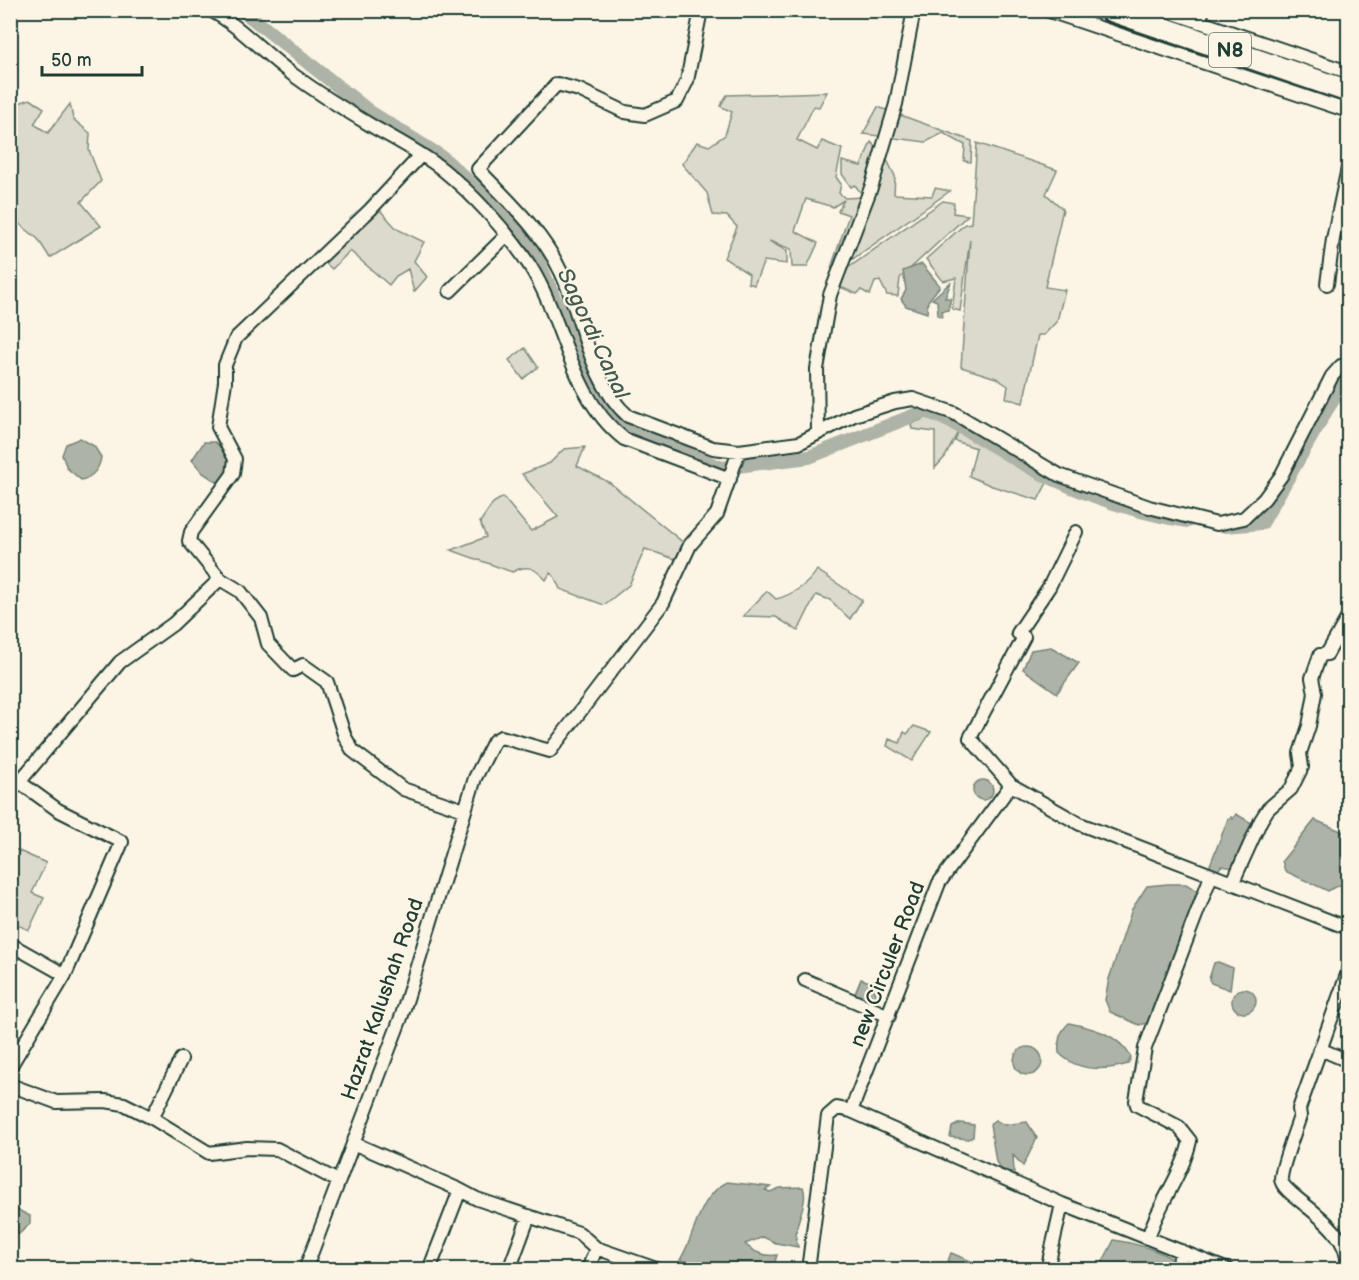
<svg xmlns="http://www.w3.org/2000/svg" width="1359" height="1280" font-family="'Balsamiq Sans',sans-serif">
<style>
.green{fill:#dcdacc;stroke:#7e8c80;stroke-width:1.5}
.water{fill:#aeb3a7;stroke:#758479;stroke-width:1.5}
.lines{fill:none;stroke-linecap:round;stroke-linejoin:round}
.canal{stroke:#aeb3a7;stroke-width:14}
.street-casing{stroke:#1f3d34;stroke-width:16}
.highway-casing{stroke:#1f3d34;stroke-width:26}
.street{stroke:#fcf5e5;stroke-width:12}
.highway{stroke:#fcf5e5;stroke-width:21}
.labels{text-anchor:middle;stroke-width:4.5;stroke-linejoin:round;paint-order:stroke}
.shield{fill:#fcf5e5;stroke:#617469;stroke-width:1.5}
.shield-label{font-size:20px;font-weight:bold;fill:#1f3d34}
.street-label{font-size:21px;fill:#1f3d34;stroke:#fcf5e5}
.water-label{font-size:22px;font-style:italic;fill:#435a51;stroke:#fcf5e5}
</style>
<rect width="100%" height="100%" fill="#fcf5e5"/>
<filter id="ink" filterUnits="userSpaceOnUse"><feTurbulence type="fractalNoise" baseFrequency=".0167" numOctaves="2"/><feDisplacementMap in="SourceGraphic" scale="12" xChannelSelector="R" yChannelSelector="G"/><feConvolveMatrix kernelMatrix="1 2 1 2 8 2 1 2 1" color-interpolation-filters="sRGB"/></filter>
<g filter="url(#ink)">
<!-- green -->
<path class="green" d="M827 92 819 107 814 106 797 140 817 150 822 141 842 149 836 177 841 184 839 193 845 198 864 197 855 185 851 187 842 174V161L861 166 871 142 885 156 895 176 894 194 932 196 935 188 950 191 837 270 831 268 849 215 838 211 844 200 833 207 806 199 795 231 818 243 807 267H792L791 249 769 241 787 251V264L764 261 754 285 748 283 749 274 724 258 737 227 727 216 713 215 707 193 682 164 697 142 709 146 725 135 732 112 720 106 727 95Z
M30 99 44 108 34 124 48 133 70 104 73 119 90 133 89 150 101 181 81 202 101 226 50 258 38 239 11 217V106Z
M878 107 972 141 971 162 964 161 965 145 943 133 926 142 863 134Z
M977 143 1057 170 1046 194 1063 209 1045 287 1065 290 1057 321 1044 335H1038L1023 403 1006 398 1008 386 996 378 961 367 970 239 960 311 952 309 956 278 943 281 926 259 965 224 971 223Z
M943 201 954 203 953 213 968 215 900 278 898 296 887 295 880 281 875 282 870 295 861 290 857 294 840 287 838 281 841 273Z
M379 209 397 229 424 242 414 261 427 277 414 292 408 269 396 276 389 285 350 251 332 269 322 260Z
M525 348 538 367 523 379 509 360Z
M933 415 961 425 1050 477 1038 500 992 486 969 476 976 448 955 441 958 432 945 457 935 468V432L912 429 911 424Z
M585 447 577 466 610 483 685 544 675 559 645 549 629 585 604 605 560 589 554 576 550 573 546 580C534 567 527 564 512 572L451 550 486 537 480 522 493 503 503 497 531 531 558 517 522 474 550 463 564 449Z
M817 570 862 600 850 619 830 600 816 595 798 631 776 617 743 616 767 591 776 599C792 595 809 584 817 570Z
M914 726 931 732 912 761 887 746 889 739 900 743 904 732 907 734Z
M10 847 46 863 32 893 44 898 29 930 11 922Z"/>
<!-- water -->
<path class="water" d="M922 264 940 286 928 301 927 313 906 306 901 299 906 290 903 271Z
M951 282 945 298H951L948 310 942 311V317L938 315 937 301 932 299Z
M80 438 94 446 101 457C100 468 92 478 81 480L67 468 62 455 66 444Z
M204 442H215L230 457 223 486 203 473 192 460Z
M1051 647 1079 663 1057 693 1023 669 1031 650Z
M973 790a10 10 0 1 1 20 0a10 10 0 1 1-20 0Z
M1236 814 1255 825 1236 868 1221 866 1217 872 1211 870 1210 865 1228 819 1231 817 1233 819Z
M1315 820 1348 834V881L1328 891 1285 871 1282 861Z
M1168 884H1186L1197 891 1158 1006 1147 1023 1139 1025 1110 1012 1105 1000 1109 979 1132 909 1147 886Z
M1218 962 1233 968 1230 990 1211 983 1209 979 1214 963Z
M861 979 873 983 876 995 871 1002 854 996Z
M1232 1001a12 12 0 1 1 24 0a12 12 0 1 1-24 0Z
M1069 1023C1093 1028 1118 1034 1131 1057L1128 1064C1104 1071 1078 1072 1059 1053 1058 1039 1059 1033 1069 1023Z
M1014 1061a14 14 0 1 1 28 0a14 14 0 1 1-28 0Z
M995 1120 1004 1125 1027 1122 1037 1138 1023 1166 1013 1155 1014 1173 1001 1169 996 1162 990 1124Z
M960 1123 974 1125 973 1137 968 1139 950 1137 952 1127Z
M727 1182 771 1187 765 1190 770 1192 780 1188 803 1187C810 1206 790 1224 798 1247L776 1243 763 1237 745 1244C753 1252 765 1257 777 1255L773 1269H721L680 1260C697 1233 697 1198 727 1182Z
M10 1206 30 1216V1224L19 1234H11Z
M1114 1240C1134 1243 1153 1248 1171 1258L1172 1269H1099Z
M951 1253 978 1264 976 1269H945Z
M190 1260 214 1269H186Z"/>
<g class="lines">
<!-- canal -->
<path class="canal" d="M242 10 370 112 442 157 504 214 535 253 590 382 610 417 628 431 722 468 809 457 925 411C970 427 1007 458 1051 478 1094 498 1141 514 1188 521
M1225 526 1262 523 1326 411 1343 385 1348 380"/>
<!-- street casing -->
<g class="street-casing">
<path id="street" d="M210 10C242 27 264 54 292 74 318 93 345 110 372 126 396 140 420 152 442 169 474 195 507 231 530 266 565 322 570 397 624 439L730 479
M701 10 687 81 677 101 645 115 625 112 579 90 557 84 478 169C509 202 542 231 561 272 582 316 590 383 628 416L713 448 739 451 799 443 854 415 895 402 913 399 954 413 1059 475 1149 507 1217 524 1244 518 1264 499 1281 476 1332 376 1341 366 1348 365
M1046 10 1348 111
M1165 10 1348 72
M1199 22 1203 10
M1327 284 1333 239 1348 168
M450 291 506 236
M818 432 817 369 830 295 872 185 896 104 914 10
M220 579 240 591 261 618 268 644 293 670 303 665 327 682 345 737 353 751 403 789 464 810
M1011 785 970 738 1024 637 1018 633 1049 587 1076 532
M10 793 120 662 173 624 220 579 189 541 191 532 233 474 235 459 218 427 225 382V365L236 338 370 210 421 155
M1232 884 1261 820 1268 809 1291 789 1302 767 1300 753 1309 726 1315 693 1312 678 1320 655 1327 654 1348 617
M10 944 65 975
M805 980 889 1016
M1320 1049 1348 1061
M181 1059 152 1118 209 1153 247 1148 277 1149 338 1181
M10 1067 65 975 122 842 58 810 18 781
M10 1085 56 1102 105 1101 124 1104 152 1118
M851 1111 1062 1204 1228 1270
M353 1143 460 1190
M1148 1238C1158 1204 1182 1176 1190 1141L1179 1127 1137 1105 1136 1101 1145 1048 1211 876
M305 1270 402 1015 475 778 494 741 501 737 550 751 663 603 690 545 717 514 739 451
M429 1270 460 1190 477 1199 579 1233 596 1248 659 1270
M509 1270 529 1216
M588 1270 596 1248
M808 1270 828 1116 837 1108 851 1111 939 883 1011 785 1080 824 1348 928
M1047 1270 1062 1204
M1178 1270 1181 1251
M1347 1270C1354 1224 1282 1198 1281 1179 1281 1167 1296 1129 1300 1116L1299 1109 1348 972"/>
</g>
<!-- highway casing -->
<g class="highway-casing">
<path id="highway" d="M1110 10 1348 91"/>
</g>
<!-- street -->
<use href="#street" class="street"/>
<!-- highway -->
<use href="#highway" class="highway"/>
</g>
</g>
<g class="labels">
<!-- shield labels -->
<rect class="shield" x="1209" y="33" width="42" height="34" rx="4.5"/>
<g class="shield-label">
<text x="1230" y="57">N8</text>
</g>
<!-- street labels -->
<g class="street-label">
<text transform="translate(887 964) rotate(-69)" y="7">new Circuler Road</text>
<text transform="translate(382 999) rotate(-71)" y="7">Hazrat Kalushah Road</text>
</g>
<!-- water labels -->
<g class="water-label">
<text transform="translate(594 333) rotate(65)" y="8">Sagordi Canal</text>
</g>
</g>
<!-- margin -->
<rect width="1359" height="1280" fill="none" stroke="#fcf5e5" stroke-width="36"/>
<rect x="18" y="18" width="1323" height="1244" fill="none" stroke="#1f3d34" stroke-width="2" filter="url(#ink)"/>
<!-- scale -->
<path d="M42 66v9h100v-9" fill="none" stroke="#1f3d34" stroke-width="3"/>
<text x="51" y="66" font-size="18" fill="#1f3d34" stroke="#fcf5e5" stroke-width="4.5" paint-order="stroke">50 m</text>
</svg>
